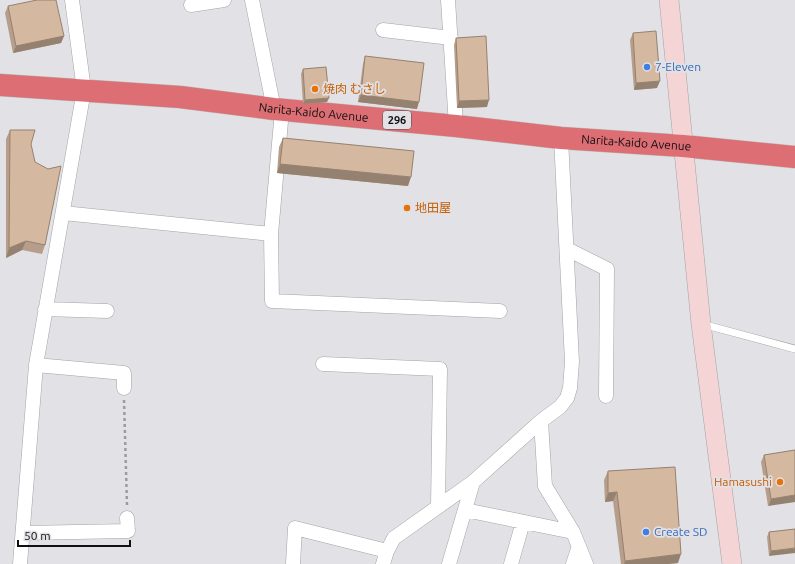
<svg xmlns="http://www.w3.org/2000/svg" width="795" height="564" font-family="Ubuntu,'Noto Sans JP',sans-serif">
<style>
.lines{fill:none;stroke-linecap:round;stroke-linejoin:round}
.lane-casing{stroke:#a3a3a6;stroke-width:8}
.street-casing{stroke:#a3a3a6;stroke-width:15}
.secondary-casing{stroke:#a3a3a6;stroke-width:20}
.highway-casing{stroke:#bcbcbc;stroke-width:23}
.path{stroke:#9c9b9e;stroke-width:2.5;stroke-dasharray:3 3;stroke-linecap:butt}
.lane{stroke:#fff;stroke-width:7}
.street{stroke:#fff;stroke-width:14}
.secondary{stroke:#f4d4d5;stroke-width:19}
.highway{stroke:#dc6e74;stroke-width:22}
.wall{fill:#b79e8a}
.shaded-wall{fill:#958170}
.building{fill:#d5b8a0;stroke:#958170}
.shop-dot{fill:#3f7fe0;stroke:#e2e1e5;stroke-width:1.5}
.food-dot{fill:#e8710a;stroke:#e2e1e5;stroke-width:1.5}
.labels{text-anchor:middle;stroke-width:3.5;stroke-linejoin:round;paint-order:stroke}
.shield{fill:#e2e1e5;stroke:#4f4f51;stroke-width:1}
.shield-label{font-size:11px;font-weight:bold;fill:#101011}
.shop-label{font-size:12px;fill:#366cbe;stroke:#e2e1e5;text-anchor:start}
.food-label{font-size:12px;fill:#c56008;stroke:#e2e1e5;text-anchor:start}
.street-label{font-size:12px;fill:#101011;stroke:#e2e1e5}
</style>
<rect width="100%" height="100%" fill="#e2e1e5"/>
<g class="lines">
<!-- lane casing -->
<g class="lane-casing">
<path id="lane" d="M702 324 795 349"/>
</g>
<!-- street casing -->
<g class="street-casing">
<path id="street" d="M252 0 274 109
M448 0 456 126
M191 5 224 0
M383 30 451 38
M282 110 271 234 272 301 500 311
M63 213 271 234
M567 249 607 269 606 396
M45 309 107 311
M323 364 440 369 438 506
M36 365 124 373V388
M541 421 545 486 573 532 586 564
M465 510 573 532
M23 533 128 531 127 518
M20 564 36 365 84 90 72 0
M293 564 295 528 387 551
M383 564 387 551 394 538 473 482 541 421 560 407 567 398 570 388 572 362 561 138
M449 564 473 482
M511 564 523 522
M573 564 579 546"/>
</g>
<!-- secondary casing -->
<g class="secondary-casing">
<path id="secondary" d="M669 0 701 324 732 564"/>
</g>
<!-- highway casing -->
<g class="highway-casing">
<g id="highway">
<path id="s1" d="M0 85 180 97 274 109 456 126 561 138 683 146 795 157"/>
</g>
</g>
<!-- path -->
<path class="path" d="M124 400 127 505"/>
<!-- lane -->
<use href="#lane" class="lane"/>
<!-- street -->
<use href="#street" class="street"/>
<!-- secondary -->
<use href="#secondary" class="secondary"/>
<!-- highway -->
<use href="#highway" class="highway"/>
</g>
<!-- wall -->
<path class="wall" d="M8 6 64 36 61 43 13 53 5 13Z
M633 33 657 88 634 90 630 40Z
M456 38 487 107 457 108 454 45Z
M365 56 417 109 358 102 363 64Z
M303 69 327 102 303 104 301 74Z
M10 130 45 245 42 254 22 250 6 258V139Z
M283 138 408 186 277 173 279 147Z
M795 450 768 506 761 462 764 455Z
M608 471 678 563 668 564H621L613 501 605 502 604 480Z
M795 529 769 556 767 537 769 532Z"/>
<!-- shaded-wall -->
<path class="shaded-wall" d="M64 36 61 43 13 53 16 46Z
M660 81 657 88 634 90 636 83Z
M361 95 419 102 417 109 358 102Z
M329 98 327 102 303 104 305 100Z
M489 100 487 107 457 108 459 101Z
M280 164 411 177 408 186 277 173Z
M26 241 22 250 6 258 9 248Z
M617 492 613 501 605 502 608 493Z
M795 495V502L768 506 771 499Z
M795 548V553L769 556 771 551Z
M681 554 678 563 668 564H624L625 561Z"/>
<!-- building -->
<path class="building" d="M37 0H56L64 36 16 46 8 6Z
M656 31 660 81 636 83 633 33Z
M486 36 489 100 459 101 456 38Z
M365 56 424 63 419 102 361 95Z
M326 67 329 98 305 100 303 69Z
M10 130H35L31 144 35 162 48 169 61 166 45 245 26 241 9 248Z
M283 138 414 151 411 177 280 164Z
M795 450V495L771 499 764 455Z
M675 467 681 554 625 561 617 492 608 493V471Z
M795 529V548L771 551 769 532Z"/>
<!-- markers -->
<g class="shop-dot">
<circle cx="647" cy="67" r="4"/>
<circle cx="646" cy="532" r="4"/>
</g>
<g class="food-dot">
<circle cx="315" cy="89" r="4"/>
<circle cx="407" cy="208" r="4"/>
<circle cx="780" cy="482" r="4"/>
</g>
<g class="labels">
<!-- shield labels -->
<rect class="shield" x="383" y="111" width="28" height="18" rx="3"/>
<g class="shield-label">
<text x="397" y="124">296</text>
</g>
<!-- shop labels -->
<g class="shop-label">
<text x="655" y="71">7-Eleven</text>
<text x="654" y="536">Create SD</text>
</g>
<!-- food labels -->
<g class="food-label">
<text x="323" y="93">焼肉 むさし</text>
<text x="415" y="212">地田屋</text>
<text x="772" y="486" text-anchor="end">Hamasushi</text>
</g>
<!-- street labels -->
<g class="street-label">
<text dy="4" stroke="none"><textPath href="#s1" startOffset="315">Narita-Kaido Avenue</textPath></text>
<text dy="4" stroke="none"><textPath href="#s1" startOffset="639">Narita-Kaido Avenue</textPath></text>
</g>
</g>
<!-- scale -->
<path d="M18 540v6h112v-6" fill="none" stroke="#101011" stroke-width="2"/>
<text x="24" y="540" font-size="12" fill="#101011" stroke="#e2e1e5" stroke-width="3" paint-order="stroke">50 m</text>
</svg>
